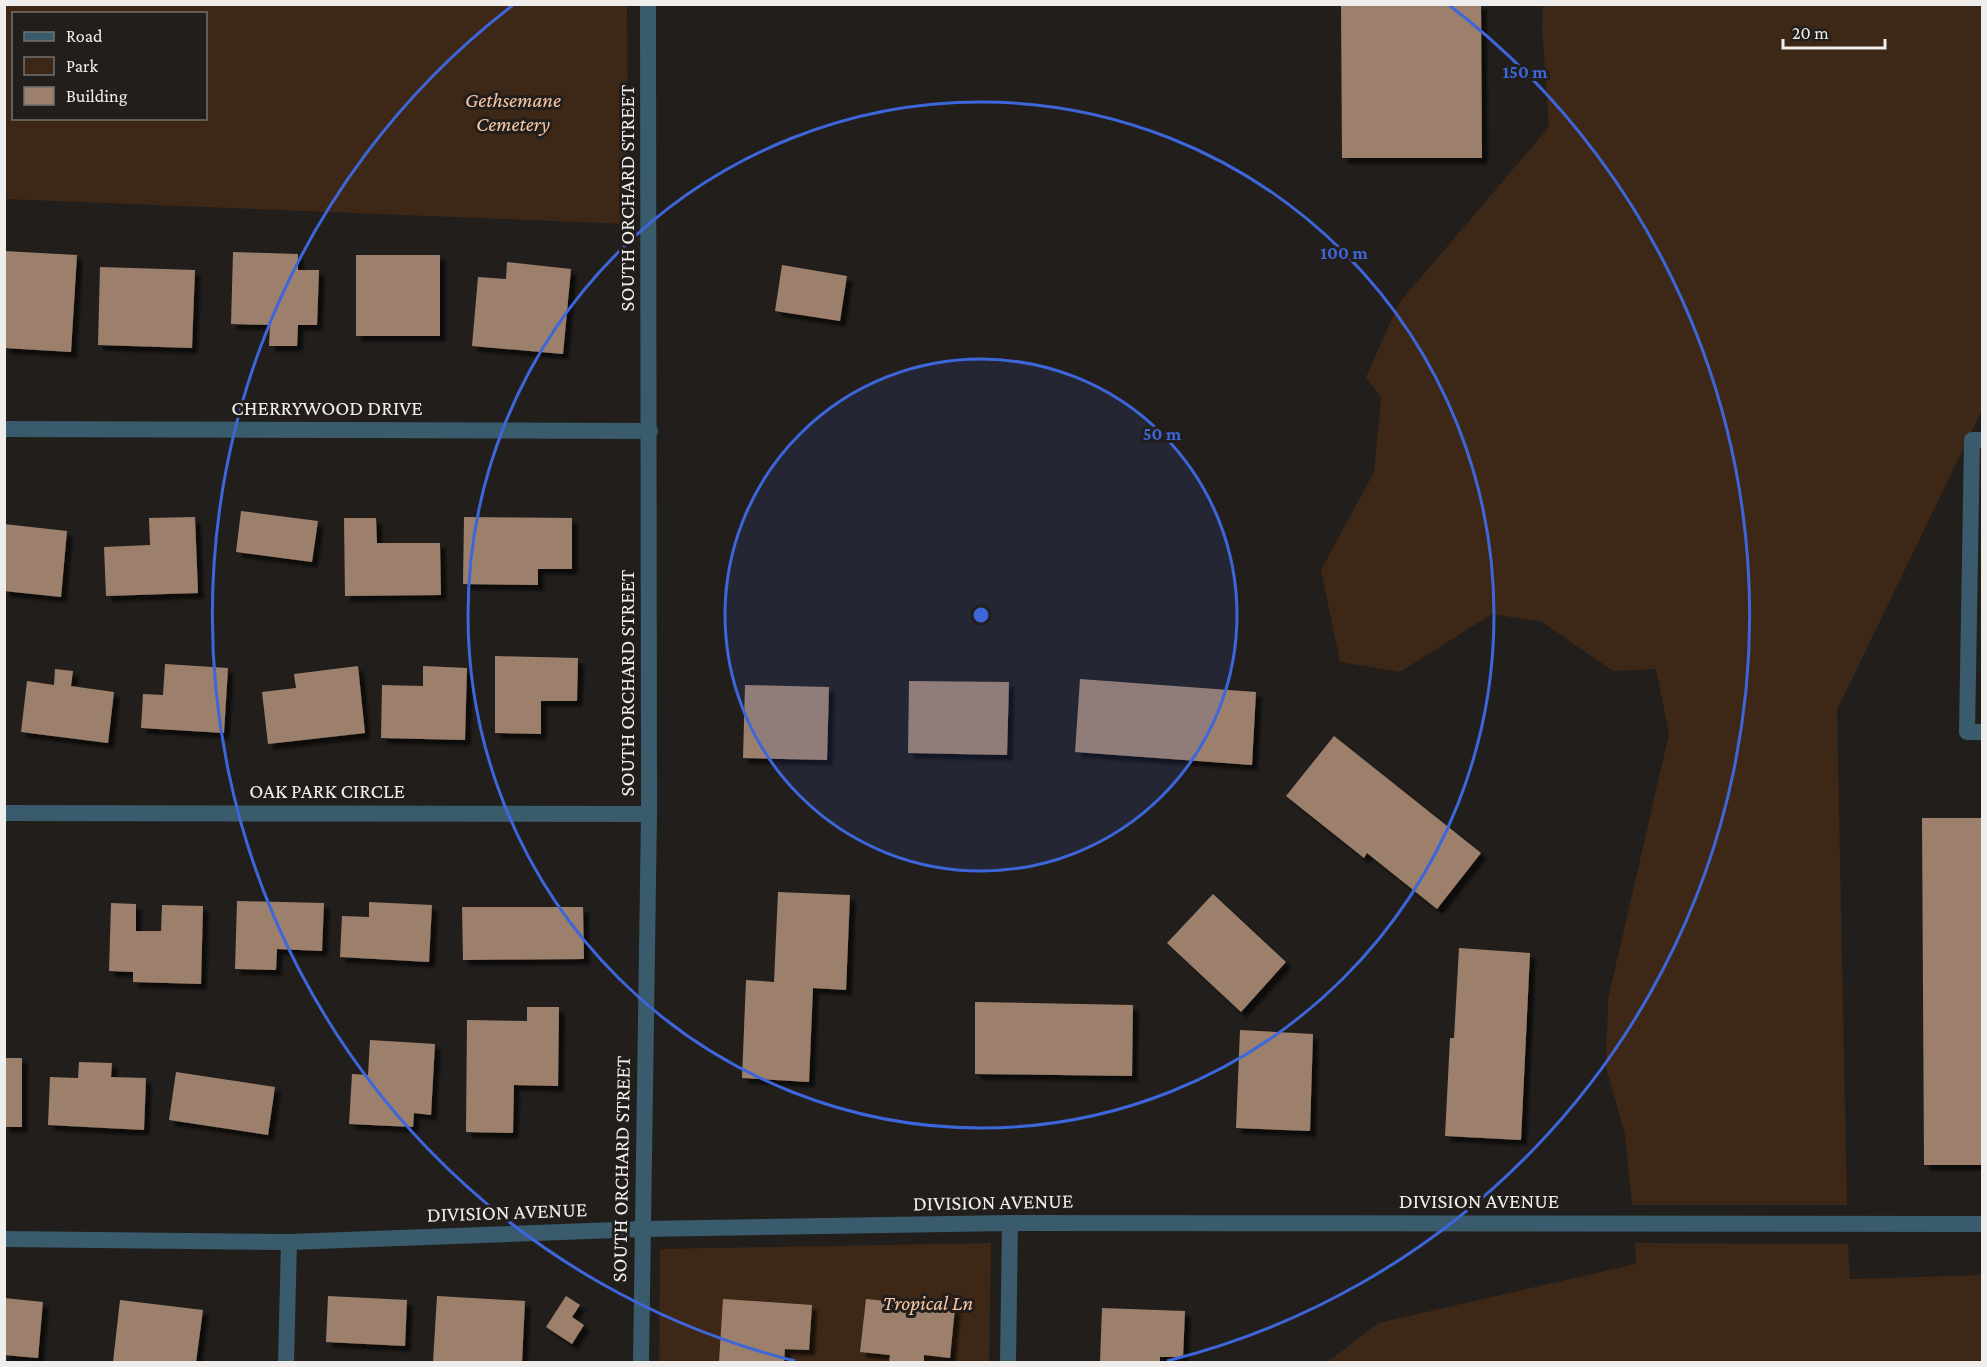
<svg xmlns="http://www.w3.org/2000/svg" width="1987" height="1367" font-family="'Crimson Pro',serif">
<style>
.green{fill:#3d2817;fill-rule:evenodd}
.building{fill:#9c806c;filter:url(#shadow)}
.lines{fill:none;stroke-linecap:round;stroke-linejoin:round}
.service{stroke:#395b6b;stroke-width:16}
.minor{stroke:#395b6b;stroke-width:16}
.tertiary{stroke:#395b6b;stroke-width:16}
.ring{fill:none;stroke:#3d66db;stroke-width:3}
.labels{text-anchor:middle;stroke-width:6;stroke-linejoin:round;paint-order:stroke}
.park-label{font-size:21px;font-style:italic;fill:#f9c7a3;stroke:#211e1c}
.street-label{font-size:21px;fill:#f0eeec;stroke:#211e1c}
.centre{fill:#3d66db;stroke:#211e1c;stroke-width:3}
.ring-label{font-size:18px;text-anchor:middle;font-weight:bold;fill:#3d66db;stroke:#211e1c;stroke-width:6;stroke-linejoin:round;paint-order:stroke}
</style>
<defs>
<filter id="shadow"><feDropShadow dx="5.5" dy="5.5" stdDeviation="1.5" flood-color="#0009"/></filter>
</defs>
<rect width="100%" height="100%" fill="#211e1c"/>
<!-- green -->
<path class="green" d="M5 4 627 5 628 224 5 199ZM14 14H206V118H14Z
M1543 5H1982V410L1837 710 1847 1205H1632L1625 1135 1606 1067 1608 999 1669 734 1656 669 1613 671 1542 622 1492 614 1400 672 1340 662 1321 570 1374 472 1381 398 1366 377 1399 303 1549 127 1542 26Z
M991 1243 989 1362H659L660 1249Z
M1635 1243 1848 1244 1850 1279 1982 1275V1362H1328L1378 1323 1636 1264Z"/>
<!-- building -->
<path class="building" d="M1341 4H1481L1482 158H1342Z
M4 251 77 255 71 352 4 348Z
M233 252 298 254V270H319L317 325H298L297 346H269L270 325 231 324Z
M356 255H440V336H356Z
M507 262 571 269 563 354 472 346 478 277 506 279Z
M782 265 847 276 840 321 775 311Z
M100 267 195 270 192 348 98 345Z
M241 511 318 521 312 562 236 552Z
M195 517 198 593 106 596 104 547 150 545 149 518Z
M464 517 572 518V569H538V585L463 584Z
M344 518H376L377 543H440L441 595 345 596Z
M4 524 67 531 61 597 4 591Z
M495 656 578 658 577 701H541V734L495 733Z
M165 664 228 668 224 733 141 728 143 694 163 695Z
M358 666 365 733 268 744 262 692 296 688 294 674Z
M423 666 467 668 465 740 381 738 382 685 423 686Z
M55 669 73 671 71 686 114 692 108 743 21 732 27 681 54 685Z
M1080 679 1256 692 1252 765 1075 752Z
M909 681 1009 682 1007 755 908 753Z
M745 685 829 687 827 760 743 758Z
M1334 736 1481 853 1437 909 1367 853 1364 858 1286 796Z
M1922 818H1982V1165H1924Z
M778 892 850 895 846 990 813 988 809 1082 742 1078 746 980 774 982Z
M1213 894 1286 962 1241 1012 1167 943Z
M237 901 324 903 322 951 277 949 276 970 235 969Z
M369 902 432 905 429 962 340 957 342 916 369 917Z
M111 903 136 904V931H161L162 905 203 906 201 984 133 982V972L109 971Z
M462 907H583L584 959 463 960Z
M1459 948 1530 953 1521 1140 1445 1136 1450 1038H1454Z
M975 1002 1133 1005 1132 1076 975 1074Z
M527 1007H559L558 1086 514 1085 513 1133 466 1132 467 1020 527 1021Z
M1240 1030 1313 1034 1310 1131 1236 1128Z
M370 1040 435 1044 431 1115 414 1113 413 1127 349 1124 352 1074 368 1075Z
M4 1058H22V1127H4Z
M79 1062 112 1063 111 1077 146 1078 144 1130 48 1125 50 1077 78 1078Z
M176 1072 275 1087 268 1135 169 1120Z
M328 1296 407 1300 405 1346 326 1342Z
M437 1296 525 1301 522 1362H433Z
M566 1296 580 1305 572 1317 584 1325 572 1344 546 1327Z
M4 1298 43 1302 38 1358 4 1355Z
M723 1299 812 1305 809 1350 785 1349 784 1362H719Z
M866 1299 955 1308 950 1358 924 1355V1362H889L890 1355 860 1352Z
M120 1300 203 1310 196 1362H113Z
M1102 1308 1185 1311 1183 1357H1160V1362H1100Z"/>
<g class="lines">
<!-- service -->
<path class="service" d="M1982 440H1972L1967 732H1982"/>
<!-- minor -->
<path class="minor" d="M4 429 650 431
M4 813 649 814
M286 1362 289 1242
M1008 1362 1010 1223"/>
<!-- tertiary -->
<path class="tertiary" d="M4 1239 289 1242 643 1229 1010 1223 1982 1224
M641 1362 649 814 648 4"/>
</g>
<!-- distance rings -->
<circle cx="981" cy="615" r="256" fill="#3d66db" fill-opacity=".12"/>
<g class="ring">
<circle cx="981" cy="615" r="256"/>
<circle cx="981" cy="615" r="513"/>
<path d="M795 1361A769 769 0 0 1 513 5M1449 5A769 769 0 0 1 1167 1361"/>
</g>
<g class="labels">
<!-- park labels -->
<g class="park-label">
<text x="513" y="107">Gethsemane<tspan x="513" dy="24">Cemetery</tspan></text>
<text x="928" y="1310">Tropical Ln</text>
</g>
<!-- street labels -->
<g class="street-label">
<text transform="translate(627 198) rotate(-90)" y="7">SOUTH ORCHARD STREET</text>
<text x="327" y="415">CHERRYWOOD DRIVE</text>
<text transform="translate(627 683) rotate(-90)" y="7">SOUTH ORCHARD STREET</text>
<text x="327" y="798">OAK PARK CIRCLE</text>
<text transform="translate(621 1169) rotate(-89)" y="7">SOUTH ORCHARD STREET</text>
<text x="1479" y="1208">DIVISION AVENUE</text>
<text transform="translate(993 1202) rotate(-1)" y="7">DIVISION AVENUE</text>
<text transform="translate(507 1212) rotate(-2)" y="7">DIVISION AVENUE</text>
</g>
</g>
<circle cx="981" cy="615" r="9" class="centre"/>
<g class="ring-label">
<text x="1525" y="78">150 m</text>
<text x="1344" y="259">100 m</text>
<text x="1162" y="440">50 m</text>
</g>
<!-- border -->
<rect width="1987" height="1367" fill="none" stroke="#f0eeec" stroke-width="12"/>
<!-- legend -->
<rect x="12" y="12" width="195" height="108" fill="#211e1c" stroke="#74716f" stroke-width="1.5"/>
<rect x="24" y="32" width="30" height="9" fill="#395b6b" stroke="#74716f" stroke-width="1.5"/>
<text x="66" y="42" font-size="18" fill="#f0eeec">Road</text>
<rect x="24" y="57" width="30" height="18" fill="#3d2817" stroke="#74716f" stroke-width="1.5"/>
<text x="66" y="72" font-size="18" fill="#f0eeec">Park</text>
<rect x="24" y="87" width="30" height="18" fill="#9c806c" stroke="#74716f" stroke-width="1.5"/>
<text x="66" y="102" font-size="18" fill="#f0eeec">Building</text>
<!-- scale -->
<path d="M1783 39v9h102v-9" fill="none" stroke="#f0eeec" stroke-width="3"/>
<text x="1792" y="39" font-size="18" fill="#f0eeec" stroke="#211e1c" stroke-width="4.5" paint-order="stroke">20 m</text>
</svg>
